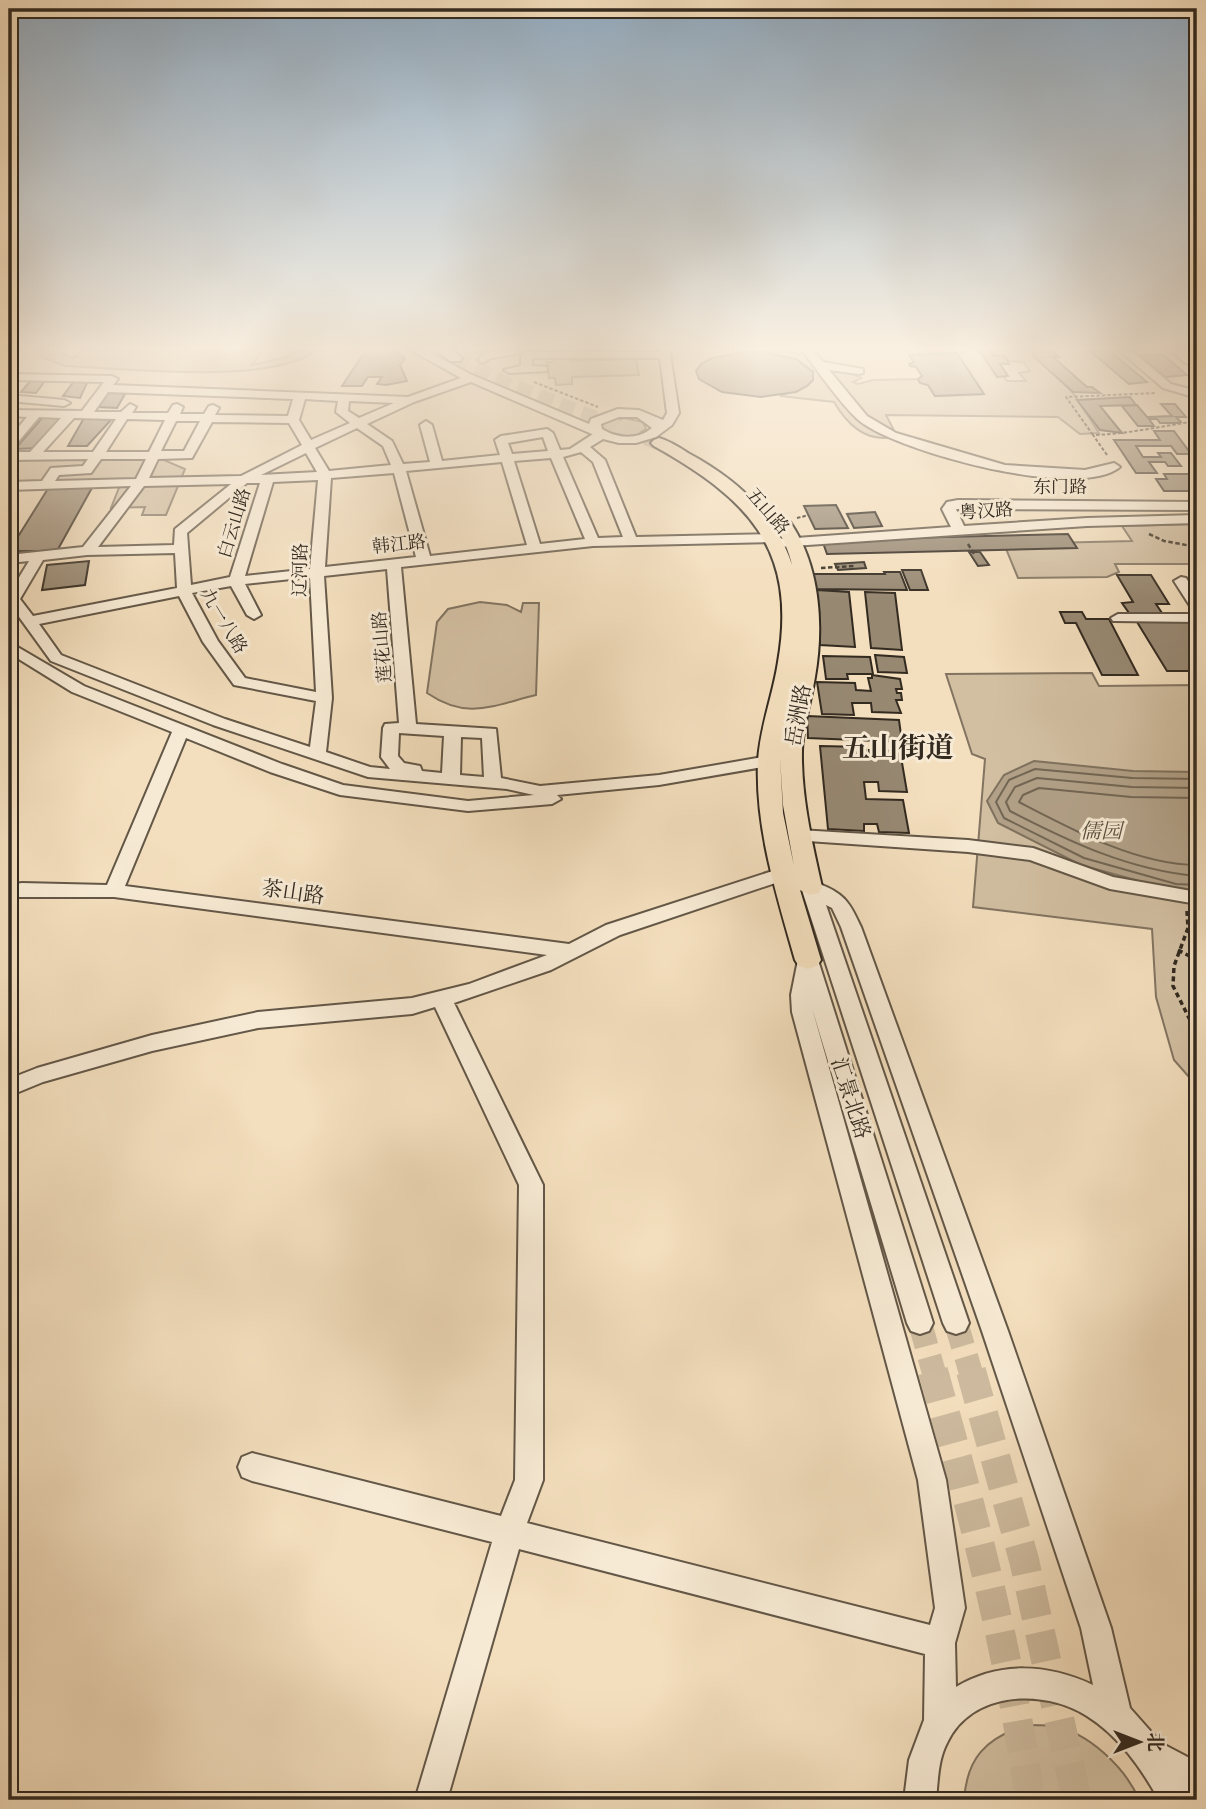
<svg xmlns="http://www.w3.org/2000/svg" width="1206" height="1809" font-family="'IM FELL Great Primer','Noto Serif SC',serif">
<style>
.green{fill:#d2bfa2;stroke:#827461;stroke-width:2}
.water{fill:#b2a188;stroke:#7f715e;stroke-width:2}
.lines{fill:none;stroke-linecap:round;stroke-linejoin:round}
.shore{stroke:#726654;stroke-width:2}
.building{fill:#978872;stroke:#332a20;stroke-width:2}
.minor-tunnel-far1{stroke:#cdba9e;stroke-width:24;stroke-dasharray:24 11;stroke-linecap:butt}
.minor-tunnel{stroke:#cdba9e;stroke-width:30;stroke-dasharray:30 15;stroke-linecap:butt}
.major-tunnel{stroke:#cdba9e;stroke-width:15;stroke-dasharray:15 8;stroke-linecap:butt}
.minor-casing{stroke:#635747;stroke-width:4}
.major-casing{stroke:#332a20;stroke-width:4}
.path-far3{stroke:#332a20;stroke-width:2;stroke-dasharray:3.5 2;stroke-linecap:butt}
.path-far2{stroke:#332a20;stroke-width:2.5;stroke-dasharray:4.5 2.5;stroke-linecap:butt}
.path-far1{stroke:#332a20;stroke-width:3.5;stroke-dasharray:5 3.5;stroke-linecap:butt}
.path{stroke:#332a20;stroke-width:4.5;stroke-dasharray:6 4.5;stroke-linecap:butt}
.minor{fill:#f7ead4;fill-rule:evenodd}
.major{fill:#f3debd;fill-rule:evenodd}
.labels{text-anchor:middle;stroke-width:6;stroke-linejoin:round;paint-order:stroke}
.far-street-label{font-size:18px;fill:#332a20;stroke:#f7ead4}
.street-label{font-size:21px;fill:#332a20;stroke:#f7ead4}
.park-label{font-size:21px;font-style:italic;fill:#5b4f40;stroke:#f7ead4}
.district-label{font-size:28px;font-weight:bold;fill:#332a20;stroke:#f7ead4}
</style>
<rect width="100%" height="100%" fill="#f3debd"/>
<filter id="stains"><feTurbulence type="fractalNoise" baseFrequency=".00286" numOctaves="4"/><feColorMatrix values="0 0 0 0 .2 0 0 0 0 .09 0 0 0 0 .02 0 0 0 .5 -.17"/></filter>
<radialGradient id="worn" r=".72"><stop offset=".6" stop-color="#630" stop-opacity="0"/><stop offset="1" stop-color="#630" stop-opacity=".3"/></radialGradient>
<!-- green -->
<path class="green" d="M57 347 61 353 74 358 85 347H264L252 365 286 357 302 347H319C282 387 120 368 65 366L44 358 36 348Z
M465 347H483V352L574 347H663L664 351 569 354 570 361 636 359 639 375 572 377V384L556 385 555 378H549L547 362H554V354L472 353Z
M988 347H1027L1073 393 1099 433 1080 434 1058 417 886 415 897 436C868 444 848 426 834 402L780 396 807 386 813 380V372L796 359 763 352C797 348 827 362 859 371L852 374 861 378 853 382 858 384 873 380 918 379 920 383 928 385 935 396 983 394 957 353 909 355 908 350 975 348 989 355 1007 381H1026L1019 373 1030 371 1023 362 1009 361 1004 355H994Z
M624 418 643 422 646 429C634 437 618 437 606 429L608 423Z
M150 454 185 469 166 515H142L145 507 111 508 120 485 9 489V457Z
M1197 524V564H1115L1119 572 1107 577 1018 578 1004 544 1132 541 1122 526Z
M480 602 507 605 521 612 523 603H539L536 695C494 705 468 721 427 693L437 622 448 609Z
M1092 673 1099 686 1197 685V1086L1174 1060 1156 997 1152 929 973 907 985 759 972 754 946 674Z
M1025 1725C1034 1725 1043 1725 1053 1726 1088 1732 1126 1768 1139 1800H964C967 1757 986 1739 1025 1725Z"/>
<!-- water -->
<path class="water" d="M1034 761 1133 771 1197 772V892L1175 891 1081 865 998 823 987 801 1004 775Z"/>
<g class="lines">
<!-- shore -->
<path class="shore" d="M1197 779 1132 778 1035 769 1009 780 996 802 1004 818 1084 858 1176 884 1197 885
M1197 788 1132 787 1037 778 1015 787 1006 802 1010 811C1070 842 1129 870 1197 876
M1197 798 1131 797 1039 788 1023 795 1019 802C1071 829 1137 865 1197 865"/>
</g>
<!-- building -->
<path class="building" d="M368 347H389L405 358 400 365 407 381 386 385 377 384 382 377H368L362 386H342Z
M977 347H987L994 356H1004L1009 364H1000L1008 376 997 377Z
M1107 349 1147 382 1129 384 1090 351Z
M1052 351 1059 357H1053L1087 387H1092L1100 393 1073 392 1032 355H1035L1033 353Z
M745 352H763L796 359 813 372V380L807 386 796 392 761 397 722 392 699 379 696 371 701 364 712 358Z
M957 353 984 394 935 396 928 385 920 383 918 379 922 376 916 367 910 366 909 364 914 362 909 355Z
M1162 354 1187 375 1165 377 1140 356Z
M33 378H47L36 393 21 392Z
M74 381 87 383 80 398 63 396Z
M107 391 125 394 117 408 97 407Z
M1130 397 1136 405 1100 406 1122 433 1100 430 1077 400Z
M1161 404H1175L1186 417H1176L1181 422 1177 423H1160L1157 419H1149L1154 426H1138L1122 406 1137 405 1147 417 1172 416Z
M61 415 40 448 15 449 43 417Z
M84 418 111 420 87 446H68Z
M1154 431H1174L1191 454H1177L1171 446H1136L1143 457H1161L1158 453H1171L1181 466H1168L1165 462H1149L1157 473H1136L1114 440H1160Z
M1164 474H1197V491H1164L1156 479H1167Z
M93 486 57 551H9L49 487Z
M836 505 848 528 815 529 804 506Z
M875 512 882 526 854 528 847 514Z
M1068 534 1077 548 827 554 822 540Z
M969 552H980L989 565 978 566Z
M89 561 85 585 42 590 47 565Z
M864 562 866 568 838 570 835 564Z
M902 570H921L928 590H910Z
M884 572H900L907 590 816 589 813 574H885Z
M1117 575H1151L1169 604H1156L1162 613H1129L1122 603 1133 602Z
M816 590 849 592 855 647 820 645Z
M865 592 895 593 902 650 871 648Z
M1060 612H1082L1086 619H1109L1138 675H1102L1076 623H1065Z
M1196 621 1197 633H1190L1197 644V678L1192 671H1167L1137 622Z
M875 655 904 657 907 673 878 672Z
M823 656 870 657 873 674H847L848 679H826Z
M872 675 900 679 902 689H896L897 693H901L902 700H896L901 713 872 712 871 703H852L854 715 822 714 817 682 855 683 856 690 871 691 868 678H872Z
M807 716 899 720 902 742 808 738Z
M820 746 865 747 866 756 870 757 869 750 900 751 907 792 879 791 878 782H864L866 799 903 800 909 833 879 832 877 824H864V831L828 829Z"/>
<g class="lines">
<!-- minor-tunnel-far1 -->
<path class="minor-tunnel-far1" d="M920 1323 934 1373
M956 1323 971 1373"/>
<!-- minor-tunnel -->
<path class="minor-tunnel" d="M933 1371C973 1513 1010 1654 1030 1800
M971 1371 1024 1560 1077 1800"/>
<!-- major-tunnel -->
<path class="major-tunnel" d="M455 358 512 386 659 443"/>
<!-- minor casing -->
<g class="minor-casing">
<path id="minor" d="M405 347H419L470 374 589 424 591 419 618 409 639 410 663 420 667 413 660 358H532V366L547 367V371L510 373 504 370 521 366V355L526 352H659V347H669L679 413 672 425 656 437 636 443H619L603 439 590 447 605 460 636 537 776 534 782 539 951 527 942 509 947 502 958 500 1197 502V510L956 509 964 526 1087 518 1197 515V523L1087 526 778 547 772 542 593 546 401 567 416 724 496 729 501 778 540 786 659 775 769 756 778 761 769 766 659 785 557 795 561 799 552 804 468 811 340 795 270 772 186 738 125 886 569 944 606 925 788 866H802L804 870 802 874 620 935 551 970 454 1003 543 1185V1480L527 1523 930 1625 935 1608 918 1480 792 1012 791 995 798 960 801 955H815L818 960 933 1323 929 1331 920 1334 911 1331 907 1323 812 1008 946 1480 965 1608 955 1643 956 1687C999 1661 1048 1664 1093 1685L1081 1628 982 1331 841 927 832 908 826 905 969 1323 965 1331 956 1334 947 1331 943 1323 801 887 803 883C816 879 840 892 847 902 853 909 857 919 861 927L1008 1331 1111 1628 1130 1708 1161 1743 1197 1762V1796L1191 1794 1193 1800H1159C1141 1768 1119 1736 1087 1716 1043 1688 971 1691 947 1743 938 1760 938 1781 936 1800H904L909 1760 924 1720 925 1654 519 1549 447 1800H415L492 1542 252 1481 242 1477 238 1467 242 1457 252 1453 501 1516 515 1480 519 1185 435 1007 412 1014 258 1028 152 1051 43 1082 9 1096V1079L37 1068 152 1035 258 1012 412 998 469 984 547 955 114 897H9V885L22 883 107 885 172 732 72 692 9 653V642L84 686 282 764 343 785 468 801 534 795 507 789 368 777 213 725 51 661 9 603V594L29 561 9 563V555L83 547 131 486 9 490V482L42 481 51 468 83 466 88 459 9 460V452H30L61 418 39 417 13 448 9 449V438L27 417 9 416V410L82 411 104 382 9 380V374L112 376 118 379 113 385 408 397 461 378ZM471 382 592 434H593L570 449 560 450 553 433 547 429 501 436 495 440 500 455 442 461 432 425 426 421 420 425 430 462 403 464 392 441 367 424 414 402ZM108 392 293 399 288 416 215 415 219 408 213 405 209 406 204 414H180L183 407 177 404 173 405 168 413H132L136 407 130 404 121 412H94ZM305 399 338 401 336 412 350 423 311 440 299 420ZM349 401 394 403 359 418 348 411ZM619 417H637L652 428C637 440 618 439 602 429L601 424ZM74 418 116 419 93 452H43ZM127 419 165 420 149 452H106ZM176 421H200L184 451H161ZM212 422 289 423 302 445 241 476 149 478 158 459 192 458ZM357 428 383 446 391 465 329 471 315 448ZM543 437 548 451 512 454 508 443ZM581 452 593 462 623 537 598 538 563 457ZM306 453 317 472 261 475ZM551 458 585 539 540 544 514 461ZM101 459H146L136 479 55 481 59 475 91 473ZM502 462 527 545 430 556 406 471ZM394 473 416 557 325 567 331 478ZM318 480 310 569 245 576 273 482ZM247 483H260L230 577 191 585 187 533ZM231 484 175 529 174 545 98 547 144 486ZM175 553 177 588 33 616 20 599 43 560 87 555ZM387 569 399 723 385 724 383 728 381 757 390 769 370 767 326 752 332 698 324 576ZM310 577 316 692 245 678 218 641 192 593 231 586 247 615 254 619 261 615 245 584ZM179 596 203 642 234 685 316 701 310 747 225 719 61 655 39 624ZM399 733 444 736 442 773 422 771 420 766 404 763 398 756ZM461 737 482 738 484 777 460 775Z
M800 347H811L823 362 863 369V373L859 374 829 370 867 416 896 433 1005 465 1085 470 1114 463 1120 467C1079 501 900 452 861 422 844 409 814 366 800 347Z
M1115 347H1127L1171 384 1197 391V398L1163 388Z
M1168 347H1180L1197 361V368L1184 362Z
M512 349 516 350V354L491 358 483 363 478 360 484 353Z
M9 395 64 400 70 403 64 406 9 401Z
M1181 577 1186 578 1197 595V610L1192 609 1174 581Z
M1118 614H1197V622L1113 621 1111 618Z
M799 830 968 840 1033 848 1113 877 1197 892V904L1110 889 1030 860 968 852 793 840 790 836 793 832Z"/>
</g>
<!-- major casing -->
<g class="major-casing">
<path id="major" d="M431 347H448L462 358 460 361H450Z
M659 438C669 441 679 447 688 453 735 478 775 513 792 565 789 551 783 538 775 526L778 522H790C820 566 824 625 815 677 811 701 803 725 802 750 801 796 812 842 822 887L819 893 810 895 800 890 821 960 817 966 808 969 799 966 795 960C777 896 755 829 758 761 760 727 773 695 778 662 798 548 747 498 654 446L651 443 654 440ZM780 757 783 805 794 866 783 813Z"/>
</g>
<!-- path-far3 -->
<path class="path-far3" d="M534 382 598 407
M1093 435 1066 397 1155 393
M1107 455 1093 435C1128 434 1162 426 1197 421
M797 518 809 515"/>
<!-- path-far2 -->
<path class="path-far2" d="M1149 534 1164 541 1197 547
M968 544 974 554
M821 568 854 566"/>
<!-- path-far1 -->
<path class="path-far1" d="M1187 911 1188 928 1174 966 1173 986 1192 1024
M1178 950 1197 960"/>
<!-- path -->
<path class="path" d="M1191 1022 1197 1035"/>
<!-- minor -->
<use href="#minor" class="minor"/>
<!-- major -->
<use href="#major" class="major"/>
</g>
<!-- sky -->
<linearGradient id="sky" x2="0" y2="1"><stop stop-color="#92acc2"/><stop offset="0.58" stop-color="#faf0e1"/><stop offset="1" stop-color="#faf0e1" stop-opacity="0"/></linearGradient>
<rect width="1206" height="601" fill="url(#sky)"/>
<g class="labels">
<!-- far-street labels -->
<g class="far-street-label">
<text x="1060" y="493">东门路</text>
<text transform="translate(768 511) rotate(49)" y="6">五山路</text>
<text transform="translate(986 511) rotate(-4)" y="6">粤汉路</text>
<text transform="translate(234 523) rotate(-73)" y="6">白云山路</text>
<text transform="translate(399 544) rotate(-6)" y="6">韩江路</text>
<text transform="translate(300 570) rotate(-89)" y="6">辽河路</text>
<text transform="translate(224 621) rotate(59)" y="6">九一八路</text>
<text transform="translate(382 647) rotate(-95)" y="6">莲花山路</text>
</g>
<!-- street labels -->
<g class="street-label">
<text transform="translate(798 715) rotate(-80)" y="7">岳洲路</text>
<text transform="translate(293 892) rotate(8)" y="7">茶山路</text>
<text transform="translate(851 1098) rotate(72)" y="7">汇景北路</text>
</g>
<!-- park labels -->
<g class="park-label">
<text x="1101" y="838">儒园</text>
</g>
<!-- district labels -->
<g class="district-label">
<text x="898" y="757">五山街道</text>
</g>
</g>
<!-- margin -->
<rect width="1206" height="1809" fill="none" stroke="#f3debd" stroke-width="35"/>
<rect x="10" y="10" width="1185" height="1788" fill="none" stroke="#332a20" stroke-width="3.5"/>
<rect x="18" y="18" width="1171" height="1774" fill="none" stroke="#332a20" stroke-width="2"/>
<!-- north arrow -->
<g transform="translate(1139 1742) rotate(90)" stroke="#f7ead4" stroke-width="5" paint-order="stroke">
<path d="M0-5L12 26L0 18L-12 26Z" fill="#332a20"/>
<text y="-10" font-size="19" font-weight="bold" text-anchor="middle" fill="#332a20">北</text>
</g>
<rect width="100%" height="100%" filter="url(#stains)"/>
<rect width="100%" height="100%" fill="url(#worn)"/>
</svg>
